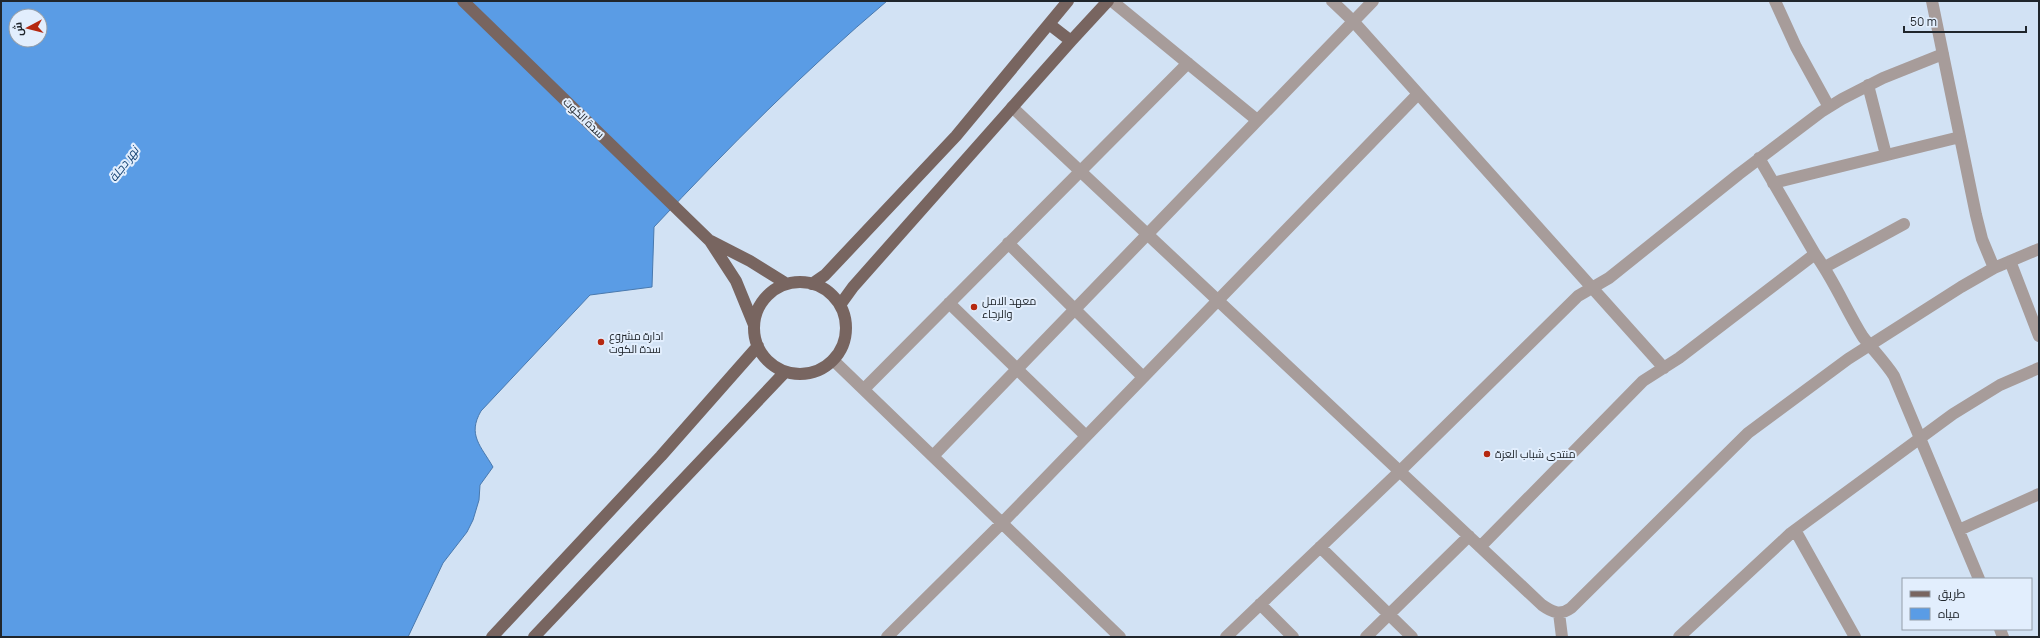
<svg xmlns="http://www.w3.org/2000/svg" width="2040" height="638" font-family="Manrope,Cairo,sans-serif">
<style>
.water{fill:#5a9ce5;stroke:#4979ae;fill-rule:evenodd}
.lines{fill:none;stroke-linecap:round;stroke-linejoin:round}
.minor{stroke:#a79c9a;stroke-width:12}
.major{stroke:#786560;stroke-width:12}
.poi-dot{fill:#b52810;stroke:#e2eefd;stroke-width:1.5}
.labels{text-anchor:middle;stroke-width:4;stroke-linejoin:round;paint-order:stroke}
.street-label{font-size:11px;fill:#20262c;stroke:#e2eefd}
.poi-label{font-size:11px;fill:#20262c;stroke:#e2eefd;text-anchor:start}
.water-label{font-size:12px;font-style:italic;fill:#154373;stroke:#e2eefd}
</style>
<rect width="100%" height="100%" fill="#d2e2f4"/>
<!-- water -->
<path class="water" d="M1 1H887C804 71 728 148 654 227L652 287 590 295 481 411C467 435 481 446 493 467L480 485 479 500 473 520 467 532 443 563 408 637H1ZM16 16H40V40H16Z"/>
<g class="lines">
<!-- minor -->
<path class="minor" d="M1112 1 1257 120
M1332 1 1353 21 1664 368
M1775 1 1796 47 1829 107
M1932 1 1976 215 1982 239 1994 268
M1868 85 1886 155
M1012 107 1542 605C1552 612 1560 616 1571 608L1748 433 1848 359 1961 287 1994 268 2039 249
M1759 158 1815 254C1834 280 1846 310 1863 337 1873 350 1885 362 1894 376L1979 579
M1773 183 1960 137
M1008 243 1143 377
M2010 261 2039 336
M1825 267 1904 224
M949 303 1086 436
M833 360 1120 637
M864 389 1188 63
M933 456 1373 1
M1795 530 1855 637
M1959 530 2039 494
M1320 547 1412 637
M1480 547 1643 381 1679 358 1815 254
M1260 604 1293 637
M1559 613 1562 637
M2000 629 2003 637
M887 637 1002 523 1418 94
M1226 637 1400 471 1578 296 1609 278 1739 174 1821 112 1842 99 1883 78 1943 54
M1366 637 1469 536
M1679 637 1791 533 1953 414 2000 385 2039 368"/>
<!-- major -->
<path class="major" d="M463 1 710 241 736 281 754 325
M1049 24 1071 41
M711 241 750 261 787 284
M754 328a46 46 0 1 1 92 0a46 46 0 1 1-92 0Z
M812 284 825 275 956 136 1068 1
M840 305 853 287 1071 41 1108 1
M492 637 661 456 758 346
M534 637 785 372"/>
</g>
<!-- markers -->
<g class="poi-dot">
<circle cx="974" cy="307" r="4"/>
<circle cx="601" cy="342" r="4"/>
<circle cx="1487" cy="454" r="4"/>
</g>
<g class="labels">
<!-- street labels -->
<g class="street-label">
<text transform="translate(584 118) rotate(44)" y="4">سدة الكوت</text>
</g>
<!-- poi labels -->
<g class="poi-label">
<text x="982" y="305">معهد الامل<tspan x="982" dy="13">والرجاء</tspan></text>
<text x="609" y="340">ادارة مشروع<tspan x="609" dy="13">سدة الكوت</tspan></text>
<text x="1495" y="458">منتدى شباب العزة</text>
</g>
<!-- water labels -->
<g class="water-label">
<text transform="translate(124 164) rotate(-53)" y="4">نهر دجلة</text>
</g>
</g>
<!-- border -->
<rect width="2040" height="638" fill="none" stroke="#20262c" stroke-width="4"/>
<!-- legend -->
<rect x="1902" y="578" width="130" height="52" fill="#e2eefd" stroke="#949ea9"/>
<rect x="1910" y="591" width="20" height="6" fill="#786560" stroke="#949ea9"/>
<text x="1938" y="598" font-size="12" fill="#20262c">طريق</text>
<rect x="1910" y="608" width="20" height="12" fill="#5a9ce5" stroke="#949ea9"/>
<text x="1938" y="618" font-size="12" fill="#20262c">مياه</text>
<!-- north arrow -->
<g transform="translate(28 28) rotate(263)"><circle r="19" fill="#e2eefd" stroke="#949ea9"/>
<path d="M0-3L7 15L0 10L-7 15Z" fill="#b52810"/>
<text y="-6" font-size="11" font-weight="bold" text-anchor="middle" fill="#20262c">ش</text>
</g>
<!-- scale -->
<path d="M1904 26v6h122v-6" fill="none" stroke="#20262c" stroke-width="2"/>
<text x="1910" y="26" font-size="12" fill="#20262c" stroke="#e2eefd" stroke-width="3" paint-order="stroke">50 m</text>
</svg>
